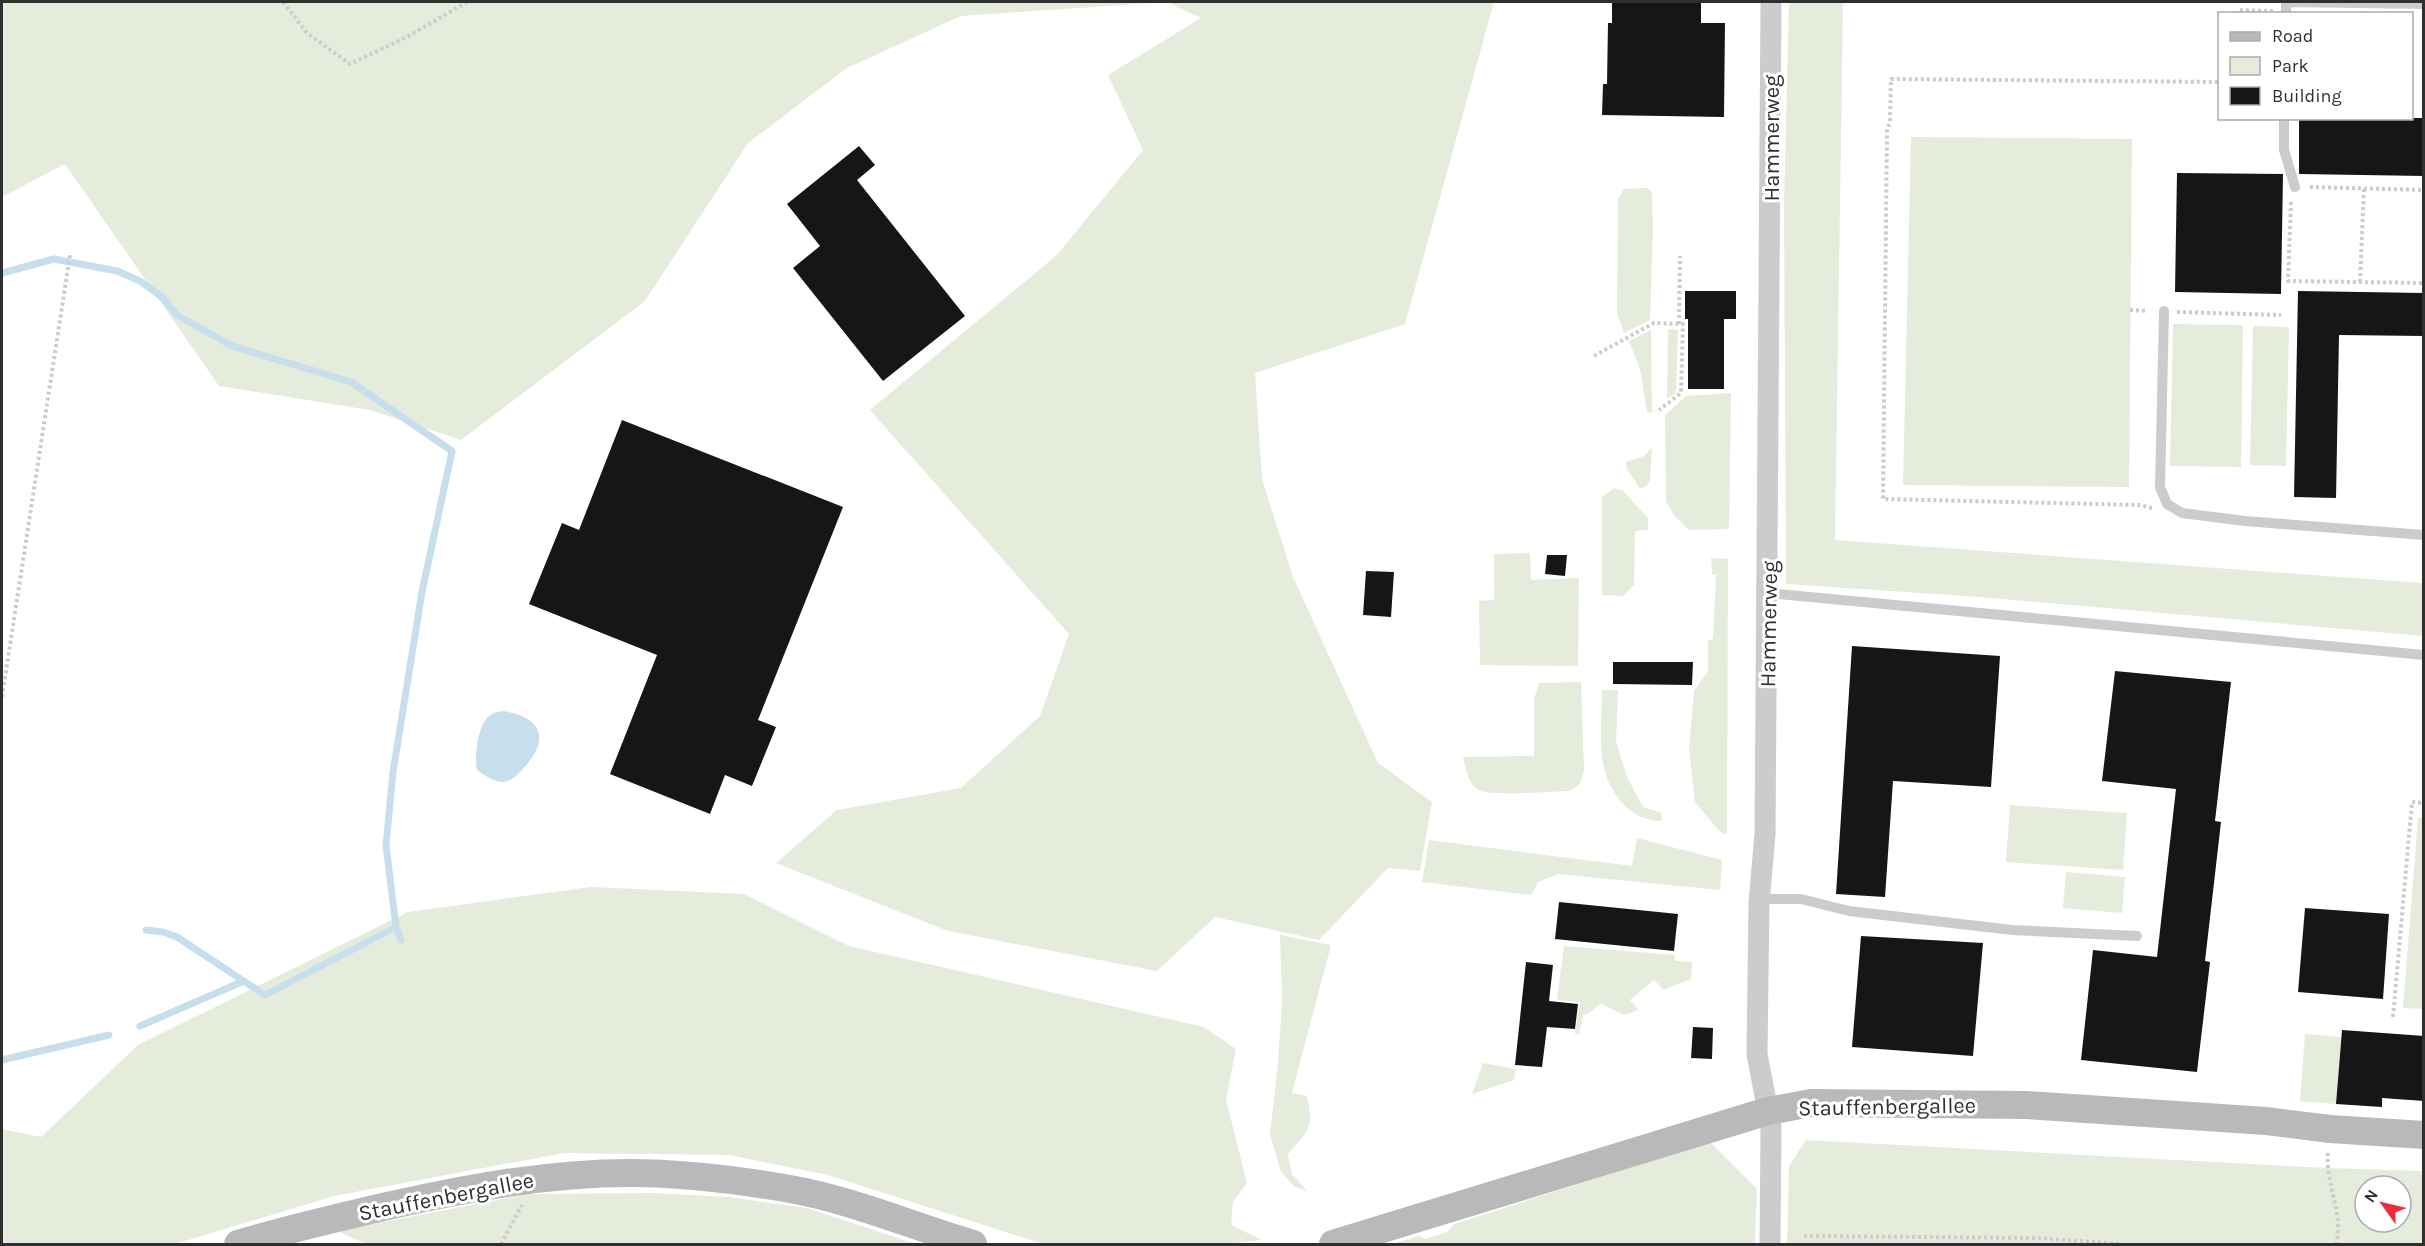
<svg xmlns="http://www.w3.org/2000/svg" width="2425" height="1246" font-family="Karla,sans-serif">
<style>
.green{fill:#e5ecdc;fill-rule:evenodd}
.water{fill:#c7dfed}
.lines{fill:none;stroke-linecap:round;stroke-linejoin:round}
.stream{stroke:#c7dfed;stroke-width:7}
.building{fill:#161616}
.path{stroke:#ccc;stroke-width:4;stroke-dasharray:3 3;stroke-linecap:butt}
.lane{stroke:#ccc;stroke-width:10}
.street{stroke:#ccc;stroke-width:21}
.secondary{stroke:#b9b9b9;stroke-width:28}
.labels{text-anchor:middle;stroke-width:6;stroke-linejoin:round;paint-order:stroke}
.street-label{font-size:22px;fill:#2f2f2f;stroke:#fff}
</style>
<rect width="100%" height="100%" fill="#fff"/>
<!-- green -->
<path class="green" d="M2 2H1166L961 16 847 68 748 143 645 301 461 440 370 410 219 386 65 164 2 197Z
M1167 2H1494L1405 324 1255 373 1262 479 1293 577 1378 763 1432 802 1420 871 1388 868 1319 940 1215 917 1157 971 948 931 776 863 837 810 961 788 1040 716 1069 634 870 410 1057 255 1143 150 1108 75 1201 18Z
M1789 2H1843L1835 540 2423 583V636L1980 597 1786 584 1784 203Z
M1911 137 2132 139 2129 487 1903 485Z
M1647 188 1652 192 1653 231 1650 320 1624 333 1617 313 1618 199 1624 189Z
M2173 324 2243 325 2241 467 2170 466Z
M2253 326 2289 327 2286 466 2250 465Z
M1668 329 1678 330 1676 393 1667 399Z
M1651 330 1652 413 1647 412 1640 369 1629 341Z
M1731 393 1729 529 1689 530 1674 515 1666 501 1665 415 1686 396Z
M1652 447 1650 480 1647 486 1640 489 1627 469 1626 462 1644 456Z
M1614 488 1622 490 1648 518V530L1635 531 1634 585 1623 596 1602 595V497Z
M1530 553 1531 580 1579 578 1578 666 1480 665 1479 601 1494 600V554Z
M1711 558 1728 559 1727 834 1720 832 1695 802 1689 749 1694 691 1708 671V640L1713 639 1716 575 1712 574Z
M1581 682 1584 770 1580 784 1570 791C1552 791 1493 797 1479 790 1468 785 1466 768 1463 757L1534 756V699L1539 683Z
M1602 690H1618L1616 741 1627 777 1643 807 1662 813 1661 821C1646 820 1635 816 1624 805 1593 772 1602 732 1602 690Z
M2010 805 2127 813 2123 870 2006 862Z
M2418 818H2424L2423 1009 2403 1008Z
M1637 838 1722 860 1720 890 1558 874 1538 882 1531 895 1422 882 1429 840 1632 866Z
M2066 872 2125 877 2122 913 2063 908Z
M591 887 744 894 849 946 1204 1027 1236 1049 1226 1100 1247 1183 1233 1202 1231 1225 1262 1240 1224 1244H1043L828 1175 729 1155 564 1153 334 1196 175 1244H2V1129L41 1137 138 1045 408 912Z
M1280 935 1331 945 1292 1093 1307 1096C1314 1130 1309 1129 1288 1154L1292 1174 1308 1192 1294 1186 1281 1172 1270 1134 1278 1064 1282 1000Z
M1564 946 1675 955V961L1692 962 1691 979 1664 990 1654 980 1630 1000 1638 1010 1624 1015 1601 1004 1587 1014 1583 1015 1579 1034H1575L1580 1002 1557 1000Z
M2305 1034 2341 1037 2336 1104 2300 1101Z
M1483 1063 1516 1069 1514 1080 1472 1094Z
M1806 1140 2326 1168 2423 1171V1244H1787L1789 1166ZM2365 1186H2401V1222H2365Z
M1710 1142 1757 1189 1755 1244H1392L1419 1236 1425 1239 1447 1232 1454 1224Z
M653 1193 729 1197 807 1208 916 1244H366L337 1231 528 1194Z"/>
<!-- water -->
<path class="water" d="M502 711C537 715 551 735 528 763 521 771 513 782 502 782 492 781 484 775 477 770 474 756 478 721 492 714 495 712 499 712 502 711Z"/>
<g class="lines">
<!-- stream -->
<path class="stream" d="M2 273 54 259 117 271 140 281 163 298 177 315 232 346 351 382 452 451 422 592 393 772 386 845 396 927 401 940
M146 930 163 932 177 937 265 995 396 927
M140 1026 244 981
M2 1060 109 1035"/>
</g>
<!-- building -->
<path class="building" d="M1612 2H1701V23H1725L1724 117 1602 115 1603 84H1607L1608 23H1612Z
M2299 118H2424V176L2299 174Z
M859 146 875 165 857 180 965 316 883 381 793 268 820 246 787 204Z
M2177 173 2283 174 2281 294 2175 292Z
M1685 291H1736V319H1724V389H1688V319H1685Z
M2298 291 2424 293V336L2339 335 2336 498 2294 497Z
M622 420 843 507 758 720 776 727 752 786 725 775 710 814 610 774 657 655 529 604 562 523 579 530Z
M1547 555H1567L1565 576 1545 574Z
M1366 571 1394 572 1391 617 1363 615Z
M1852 646 2000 656 1991 787 1893 781 1885 897 1836 894Z
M1613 662H1693L1692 685 1613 684Z
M2115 671 2231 682 2215 821 2221 822 2205 961 2210 962 2197 1072 2081 1060 2093 950 2157 957 2176 789 2102 781Z
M1559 902 1678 914 1674 951 1555 939Z
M2305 908 2389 914 2383 999 2298 992Z
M1861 936 1983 943 1973 1056 1852 1047Z
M1526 962 1553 965 1549 1001 1578 1004 1575 1029 1547 1027 1542 1067 1515 1065Z
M1693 1027 1713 1028 1712 1059 1691 1058Z
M2342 1030 2424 1036V1101L2382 1098V1107L2336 1104Z"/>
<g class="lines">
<!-- path -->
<path class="path" d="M283 2 307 33 350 64 407 37 467 2
M2238 14V10L2273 11
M2310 187 2424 190
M2291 202 2288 281 2424 283
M2360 282 2364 188
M2130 310 2148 311
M2177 312 2281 315
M1679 324 1680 256
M1594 356 1654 323 1683 324 1681 393 1659 410
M2152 508 2139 505 1883 499 1887 129 1890 123 1891 79 2220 82
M2 697 70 255
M2393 1017 2412 802 2424 803
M2328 1153C2325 1184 2344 1213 2336 1244
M1804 1236 2035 1238 2122 1244
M501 1244 522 1205"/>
<!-- lane -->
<path class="lane" d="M2286 2V14
M2291 2 2424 4
M2284 118V150L2295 187
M2164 311 2160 487 2167 504 2182 513 2245 521 2424 535
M1768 593 2424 655
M1760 899H1801L1849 911 2012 930 2137 936"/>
<!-- street -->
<path class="street" d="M1770 1244 1771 1127 1757 1054 1759 903 1765 834 1771 2"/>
<!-- secondary -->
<path class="secondary" d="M238 1244C285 1230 332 1219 379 1208 462 1189 546 1173 631 1173 683 1173 738 1180 790 1189 852 1200 912 1226 973 1244
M1333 1244 1768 1111 1811 1103 2026 1105 2266 1121 2330 1129 2424 1135"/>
</g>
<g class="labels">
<!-- street labels -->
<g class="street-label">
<text transform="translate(1771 138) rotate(-90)" y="8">Hammerweg</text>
<text transform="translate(1768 624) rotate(-89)" y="8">Hammerweg</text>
<text transform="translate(1887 1106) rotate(-1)" y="8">Stauffenbergallee</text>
<text transform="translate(446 1196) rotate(-11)" y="8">Stauffenbergallee</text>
</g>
</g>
<!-- border -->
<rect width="2425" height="1246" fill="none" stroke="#2f2f2f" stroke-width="6"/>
<!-- legend -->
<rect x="2218" y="12" width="195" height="108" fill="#ffffff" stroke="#acacac" stroke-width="1.5"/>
<rect x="2230" y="32" width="30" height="9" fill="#b9b9b9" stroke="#acacac" stroke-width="1.5"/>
<text x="2272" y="42" font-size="18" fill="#2f2f2f">Road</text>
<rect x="2230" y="57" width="30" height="18" fill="#e5ecdc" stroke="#acacac" stroke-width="1.5"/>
<text x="2272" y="72" font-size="18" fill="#2f2f2f">Park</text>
<rect x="2230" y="87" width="30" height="18" fill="#161616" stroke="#acacac" stroke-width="1.5"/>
<text x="2272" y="102" font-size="18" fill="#2f2f2f">Building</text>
<!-- north arrow -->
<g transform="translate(2383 1204) rotate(304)"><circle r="28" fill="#ffffff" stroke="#acacac" stroke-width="1.5"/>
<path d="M0-4.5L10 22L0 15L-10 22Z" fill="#ea2c3d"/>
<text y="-9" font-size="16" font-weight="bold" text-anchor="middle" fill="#2f2f2f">N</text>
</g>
</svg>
